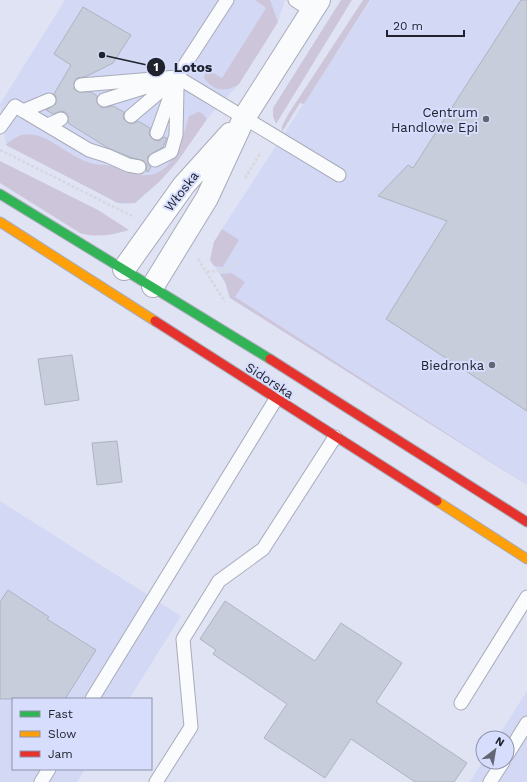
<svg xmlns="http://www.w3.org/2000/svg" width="527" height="782" font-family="'Work Sans',sans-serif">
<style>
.built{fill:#d3d9f5}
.green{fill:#cdc6db}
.building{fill:#c7cddb;stroke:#aeb3c0}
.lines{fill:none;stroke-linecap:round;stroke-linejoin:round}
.lane-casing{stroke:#a9abb9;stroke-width:15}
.street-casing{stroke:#a9abb9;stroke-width:24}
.fast-casing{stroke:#a9abb9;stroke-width:11}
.slow-casing{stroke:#a9abb9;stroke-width:11}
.jam-casing{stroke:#a9abb9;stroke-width:11}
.path{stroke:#d6d8dd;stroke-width:2.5;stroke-dasharray:3 2;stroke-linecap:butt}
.lane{stroke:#fafbfd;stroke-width:13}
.street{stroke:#fafbfd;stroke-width:22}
.fast{stroke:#30b455;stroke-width:9}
.slow{stroke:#ff9f0a;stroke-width:9}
.jam{stroke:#e5322d;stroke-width:9}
.poi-dot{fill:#636673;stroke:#d7ddfc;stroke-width:1.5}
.labels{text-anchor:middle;stroke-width:4;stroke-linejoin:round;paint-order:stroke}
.poi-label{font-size:13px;fill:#20222e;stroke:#d7ddfc;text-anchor:end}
.street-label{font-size:13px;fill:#20222e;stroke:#d7ddfc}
.leader{fill:none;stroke:#20222e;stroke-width:1.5}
.callout-dot{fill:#20222e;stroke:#d7ddfc;stroke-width:1.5}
.mark-label{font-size:12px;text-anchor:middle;font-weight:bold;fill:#fff}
.callout-label{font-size:14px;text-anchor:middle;font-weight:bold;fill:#20222e;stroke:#d7ddfc;stroke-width:4;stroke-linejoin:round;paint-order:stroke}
</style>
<rect width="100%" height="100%" fill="#dfe3f4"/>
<!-- built -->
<path class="built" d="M65 0H285L278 22 239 84 207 119 177 162 160 181 135 203 124 204 118 203 6 145 0 104Z
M371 0H527V485L230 298 225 282 210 260 214 242 222 229Z
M0 501 181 616 129 699H13V769H85L77 782H0Z
M527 691V782H470L483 761 507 762V738H497Z"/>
<!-- green -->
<path class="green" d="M255 0H270L278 22 239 84C226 93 213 91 204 78L206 69 222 78 266 8Z
M341 0H352L276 124 273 116V108Z
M363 0H370L304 104 300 103 282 132V126L289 113Z
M198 112 202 113 207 119 177 162 160 181 135 203H118L6 145C33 117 59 151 85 161 95 166 107 164 118 167 126 169 133 174 141 175 173 179 182 139 189 116Z
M0 161 98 210 129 230C112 235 97 238 80 233L0 183Z
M222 229 239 240 223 267 214 266 210 260 214 242Z
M232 273 245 282 235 297 527 485 230 298 225 282 220 274Z"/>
<!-- building -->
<path class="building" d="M521 0H527V411L386 319 447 221 378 196 408 165 413 168Z
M83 7 131 35 113 63 87 76 77 78 74 82V89L78 92H91L97 96V103L102 108 113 106 124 112 123 118 128 123 133 124 138 121 150 128 149 135 154 140 159 141 164 137 167 138 163 147 148 156V163L151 167 148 172 146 171 147 165 144 161 130 157 108 148 68 123V116L65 112 61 111 53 114 46 110 56 104V97L54 94 71 65 54 54Z
M72 355 79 400 45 405 38 359Z
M117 441 122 482 97 485 92 443Z
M8 590 49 617 47 619 96 650 65 699H0V602Z
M225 601 315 661 341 623 402 663 376 702 467 763 454 782H415L351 739 325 778 264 738 287 704 213 654 216 650 200 639Z"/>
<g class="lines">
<!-- lane casing -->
<g class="lane-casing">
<path id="lane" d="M295 0 312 11
M81 85 177 77 339 175
M104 100 153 85
M23 111 49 100
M131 116 176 78
M48 125 61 119
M0 127 15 106 89 150 108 156 128 165 139 167
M157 133 177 77 227 0
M155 160 171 152 176 135 177 89
M92 699 276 399
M461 703 527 597
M507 755 527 723
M41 782 49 769
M156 782 191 727 183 639 219 581 263 549 335 437
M490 782 503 762"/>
</g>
<!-- street casing -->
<g class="street-casing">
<path id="street" d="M124 269 184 185 230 134
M153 286 207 198 244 118 319 0"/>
</g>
<!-- fast casing -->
<g class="fast-casing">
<path id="fast" d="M0 194 270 359"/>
</g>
<!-- slow casing -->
<g class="slow-casing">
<path id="slow" d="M0 222 155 321
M437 501 527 559"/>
</g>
<!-- jam casing -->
<g class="jam-casing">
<path id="jam" d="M155 321 437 501
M270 359 527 522"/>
</g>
<!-- path -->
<path class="path" d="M0 150 132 216
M245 178 261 152
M198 259 225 302
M207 272 226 270 238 263"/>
<!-- lane -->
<use href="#lane" class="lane"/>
<!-- street -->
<use href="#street" class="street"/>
<!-- fast -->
<use href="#fast" class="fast"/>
<!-- slow -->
<use href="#slow" class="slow"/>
<!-- jam -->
<use href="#jam" class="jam"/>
</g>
<!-- markers -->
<g class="poi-dot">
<circle cx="486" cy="119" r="4"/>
<circle cx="492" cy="365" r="4"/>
</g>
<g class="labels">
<!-- poi labels -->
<g class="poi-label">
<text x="478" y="117">Centrum<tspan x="478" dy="15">Handlowe Epi</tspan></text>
<text x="484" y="370">Biedronka</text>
</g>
<!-- street labels -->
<g class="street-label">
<text transform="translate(181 191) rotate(-52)" y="5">Włoska</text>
<text transform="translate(270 380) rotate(33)" y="5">Sidorska</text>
</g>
</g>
<!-- callouts -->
<path class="leader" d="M102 55L156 67"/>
<g class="callout-dot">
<circle cx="102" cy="55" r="4"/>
<circle cx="156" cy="67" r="10"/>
</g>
<g class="mark-label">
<text x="156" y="71">1</text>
</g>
<g class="callout-label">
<text x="193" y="72">Lotos</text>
</g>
<!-- legend -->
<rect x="12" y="698" width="140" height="72" fill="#d7ddfc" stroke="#8e92aa"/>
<rect x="20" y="711" width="20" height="6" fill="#30b455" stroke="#8e92aa"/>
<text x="48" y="718" font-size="12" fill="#20222e">Fast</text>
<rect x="20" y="731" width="20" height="6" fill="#ff9f0a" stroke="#8e92aa"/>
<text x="48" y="738" font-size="12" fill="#20222e">Slow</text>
<rect x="20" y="751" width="20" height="6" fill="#e5322d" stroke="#8e92aa"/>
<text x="48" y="758" font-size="12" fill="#20222e">Jam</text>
<!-- north arrow -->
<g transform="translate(495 750) rotate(31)"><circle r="19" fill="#d7ddfc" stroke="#8e92aa"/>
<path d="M0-3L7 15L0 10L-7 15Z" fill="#636673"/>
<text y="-6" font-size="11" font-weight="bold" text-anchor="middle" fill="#20222e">N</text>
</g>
<!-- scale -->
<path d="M387 30v6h77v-6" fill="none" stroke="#20222e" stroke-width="2"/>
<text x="393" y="30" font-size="12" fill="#20222e" stroke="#d7ddfc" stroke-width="3" paint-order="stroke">20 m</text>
</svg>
